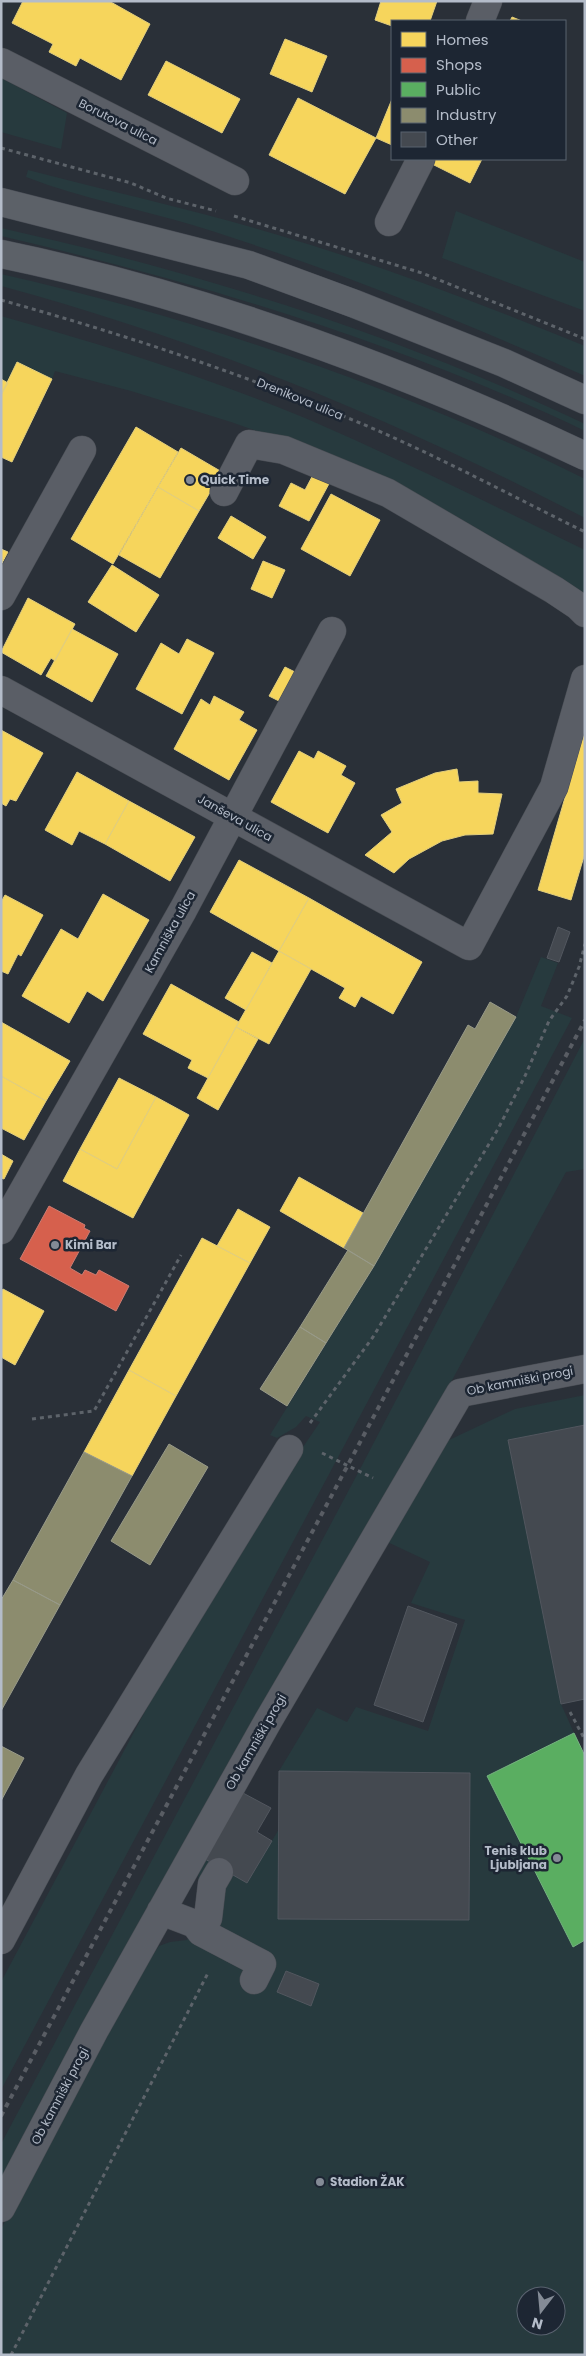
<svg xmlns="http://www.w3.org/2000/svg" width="586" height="2356" font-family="Poppins,sans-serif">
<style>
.green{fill:#273a3e;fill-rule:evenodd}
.homes{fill:#f6d55c;stroke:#e2ce7d}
.shops{fill:#d6604d;stroke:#cc7c72}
.public{fill:#5aae61;stroke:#75b280}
.industry{fill:#8c8c6e;stroke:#989a89}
.building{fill:#444950;stroke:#52575f}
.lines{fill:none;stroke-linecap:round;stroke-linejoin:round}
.minor-casing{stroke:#484c53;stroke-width:29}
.major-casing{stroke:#484c55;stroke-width:29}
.path{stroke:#5d636a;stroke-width:3;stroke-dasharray:4 4;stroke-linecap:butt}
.minor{stroke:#5a5e66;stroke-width:28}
.major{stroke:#5c6168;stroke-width:28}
.rail{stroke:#595d64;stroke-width:4;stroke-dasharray:5 5;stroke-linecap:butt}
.poi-dot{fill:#848b96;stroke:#1d2633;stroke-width:2}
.labels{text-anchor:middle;stroke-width:5;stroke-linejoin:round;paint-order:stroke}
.street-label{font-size:12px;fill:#b4bcc9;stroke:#1d2633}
.poi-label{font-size:12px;font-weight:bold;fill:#b4bcc9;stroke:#1d2633;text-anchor:start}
</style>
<rect width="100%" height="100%" fill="#2a3038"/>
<!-- green -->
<path class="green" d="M1 78 67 113 61 149 1 132Z
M28 170C111 192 196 210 278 235 383 266 484 305 585 346V376C464 322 342 273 215 232 160 214 103 203 48 185L26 177Z
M456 211 585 262V311L442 258Z
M1 228C202 273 399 335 585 424V431C399 342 201 283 1 236Z
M1 274C203 320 399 387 585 479V518C396 420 207 342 1 286Z
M1 316C104 345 206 377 305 418 400 459 492 505 585 550V596L322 454 231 422 131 391 55 371 52 379 17 362 8 383 1 379Z
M541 957 558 963 541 1006 572 1018 1 2090V1982L191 1625 253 1521 320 1422 306 1416 296 1427 277 1438 270 1435 374 1266 516 1017Z
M585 1038V1169L566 1172 422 1435 1 2186V2144L359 1471Z
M585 1395V1425L508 1440 561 1704 574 1733 487 1776 573 1946 585 1940V2355H1V2229L122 1999 159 1946 170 1942 187 1940 199 1915 198 1861 267 1849 279 1829 278 1919 469 1920 470 1773 279 1771 317 1708 347 1722 356 1707 428 1731 465 1620 411 1603 430 1562 381 1539 430 1449 515 1409ZM526 2296H556V2326H526Z"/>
<!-- homes -->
<path class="homes" d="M23 1H109L150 24 121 80 80 58 76 66 49 52 53 44 12 23Z
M381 1H437L430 21H392V26L375 20Z
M512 17 522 21H510Z
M285 39 327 56 312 92 270 74Z
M166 61 240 99 222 133 148 95Z
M298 98 376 138 345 194 269 155Z
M392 99V145L376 138Z
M434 159H482L470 183 432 164Z
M17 362 52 379 12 462 1 457V395Z
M1 379 8 383 1 395Z
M136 427 178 452 113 564 71 539Z
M181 448 222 472 199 511 158 487Z
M315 471 331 480 309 521 279 506 291 483 305 490Z
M158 487 199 511 160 578 119 555Z
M331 494 380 520 350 576 301 549Z
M231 516 266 537 253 559 218 538Z
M1 549 8 552 1 565Z
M263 561 285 570 272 598 251 589Z
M112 565 159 595 136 632 88 602Z
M28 598 75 624 55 661 51 658 41 675 1 652Z
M72 629 118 654 92 702 46 676Z
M187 639 214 653 182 714 136 689 161 643 179 654Z
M285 667 299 674 283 703 269 696Z
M214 696 244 712 239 720 257 730 229 780 174 749 201 699 210 705Z
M585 729V853L571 900 538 890Z
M1 730 43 753 16 801 10 799 6 806 1 803Z
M299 751 314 759 318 751 346 766 341 775 355 783 328 833 271 802Z
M457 769 459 782 478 781V793L502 794 493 834 465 835 442 841 409 859 394 873 365 855 392 832 381 815 402 803 396 789 435 773Z
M77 772 129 801 105 844 79 831 72 845 45 830Z
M129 801 195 837 170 881 105 844Z
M239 860 309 898 279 951 210 912Z
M103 894 149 920 103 1001 87 991 69 1023 22 996 61 929 78 939Z
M5 895 43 915 21 956 18 954 8 974 1 971V902Z
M309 898 422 962 393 1014 361 996 355 1007 339 998 345 988 279 951Z
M279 951 311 969 269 1044 236 1027Z
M252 952 272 963 246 1010 225 998Z
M171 984 239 1022 208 1078 188 1068 192 1060 143 1034Z
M1 1022 70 1061 46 1101 1 1076Z
M236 1027 258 1039 218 1110 197 1098Z
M1 1076 46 1101 24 1140 1 1128Z
M119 1078 156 1097 117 1169 80 1149Z
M156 1097 189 1115 133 1218 63 1181 80 1149 117 1169Z
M1 1154 13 1161 4 1179 1 1178Z
M299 1177 363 1213 344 1248 280 1211Z
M238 1209 270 1227 250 1263 217 1246Z
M202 1238 250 1263 176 1396 129 1370Z
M3 1289 44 1311 15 1365 1 1357V1292Z
M129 1370 176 1396 132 1476 84 1452Z"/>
<!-- shops -->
<path class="shops" d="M49 1206 85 1225 84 1228 90 1231 70 1268 82 1275 85 1270 96 1275 99 1270 129 1286 116 1311 20 1259Z"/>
<!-- public -->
<path class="public" d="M574 1733 585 1756V1940L573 1947 487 1776Z"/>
<!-- industry -->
<path class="industry" d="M490 1002 516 1017 374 1266 344 1248 468 1025 475 1029Z
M348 1250 374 1266 326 1343 300 1327Z
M300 1327 326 1343 287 1406 260 1389Z
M169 1444 208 1467 150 1565 111 1541Z
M84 1452 132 1476 60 1605 13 1580Z
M13 1580 60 1605 1 1711V1600Z
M1 1746 24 1758 1 1801Z"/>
<!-- building -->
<path class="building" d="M558 927 570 932 559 962 547 958Z
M585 1425V1699L561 1704 508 1440Z
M408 1606 457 1624 423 1722 374 1705Z
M279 1771 470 1773 469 1920 278 1919Z
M243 1793 271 1808 257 1832 272 1841 247 1883 205 1859Z
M286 1971 319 1984 311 2006 277 1992Z"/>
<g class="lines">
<!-- minor casing -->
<g class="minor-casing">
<path id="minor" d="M480 21 488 1
M1 62 235 181
M389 222 421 159
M224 492 249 444 284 450 388 493 554 590 578 606 585 613
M1 596 82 450
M1 690 469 946 554 787 585 679
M1 1230 183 910 332 631
M161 1911 195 1924 201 1932 262 1964 254 1980
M201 1932 208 1918 212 1884 219 1872
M1 1940 89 1775 289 1449
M1 2208 94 2031 268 1721 460 1393 585 1369"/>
</g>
<!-- major casing -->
<g class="major-casing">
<path id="major" d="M1 202 249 265 355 304 504 363 585 400
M1 254C203 296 399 368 585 456"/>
</g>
<!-- path -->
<path class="path" d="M1 148 131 183 166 198 216 211
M234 216 422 273 585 339
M1 300C123 334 243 374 360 423 436 455 510 495 585 532
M32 1419 94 1411 181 1255
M310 1423 373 1337 498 1129 525 1076 549 1021 567 996 579 967 585 944
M322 1453 373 1478
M570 1712 585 1740
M11 2355 208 1973"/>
<!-- minor -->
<use href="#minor" class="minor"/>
<!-- major -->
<use href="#major" class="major"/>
<!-- rail -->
<path class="rail" d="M1 2116 585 1020"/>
</g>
<!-- markers -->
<g class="poi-dot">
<circle cx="190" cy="480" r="5"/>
<circle cx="55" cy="1245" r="5"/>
<circle cx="557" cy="1858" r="5"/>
<circle cx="320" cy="2182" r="5"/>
</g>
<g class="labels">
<!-- street labels -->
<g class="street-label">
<text transform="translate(118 122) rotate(27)" y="4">Borutova ulica</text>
<text transform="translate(300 399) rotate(22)" y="4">Drenikova ulica</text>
<text transform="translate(235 818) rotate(29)" y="4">Janševa ulica</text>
<text transform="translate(170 932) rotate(-61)" y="4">Kamniška ulica</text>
<text transform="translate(520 1381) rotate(-11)" y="4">Ob kamniški progi</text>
<text transform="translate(256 1742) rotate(-60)" y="4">Ob kamniški progi</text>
<text transform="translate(60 2096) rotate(-62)" y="4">Ob kamniški progi</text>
</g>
<!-- poi labels -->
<g class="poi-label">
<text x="200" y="484">Quick Time</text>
<text x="65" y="1249">Kimi Bar</text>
<text x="547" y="1855" text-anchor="end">Tenis klub<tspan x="547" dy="14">Ljubljana</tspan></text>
<text x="330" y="2186">Stadion ŽAK</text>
</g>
</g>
<!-- border -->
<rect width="586" height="2356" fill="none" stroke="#b4bcc9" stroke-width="5"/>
<!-- legend -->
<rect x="391" y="20" width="175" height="140" fill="#1d2633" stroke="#59626f"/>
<rect x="401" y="32" width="25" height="15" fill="#f6d55c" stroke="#59626f"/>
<text x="436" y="45" font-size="15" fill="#b4bcc9">Homes</text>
<rect x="401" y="58" width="25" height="15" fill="#d6604d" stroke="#59626f"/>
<text x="436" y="70" font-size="15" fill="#b4bcc9">Shops</text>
<rect x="401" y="82" width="25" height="15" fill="#5aae61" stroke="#59626f"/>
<text x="436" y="95" font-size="15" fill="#b4bcc9">Public</text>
<rect x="401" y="108" width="25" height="15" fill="#8c8c6e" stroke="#59626f"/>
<text x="436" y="120" font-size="15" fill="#b4bcc9">Industry</text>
<rect x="401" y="132" width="25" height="15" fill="#444950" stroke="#59626f"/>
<text x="436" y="145" font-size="15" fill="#b4bcc9">Other</text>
<!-- north arrow -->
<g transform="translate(541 2311) rotate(196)"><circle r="24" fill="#1d2633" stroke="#59626f"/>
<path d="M0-4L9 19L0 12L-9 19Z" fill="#848b96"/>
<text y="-8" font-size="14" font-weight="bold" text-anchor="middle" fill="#b4bcc9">N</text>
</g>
</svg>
